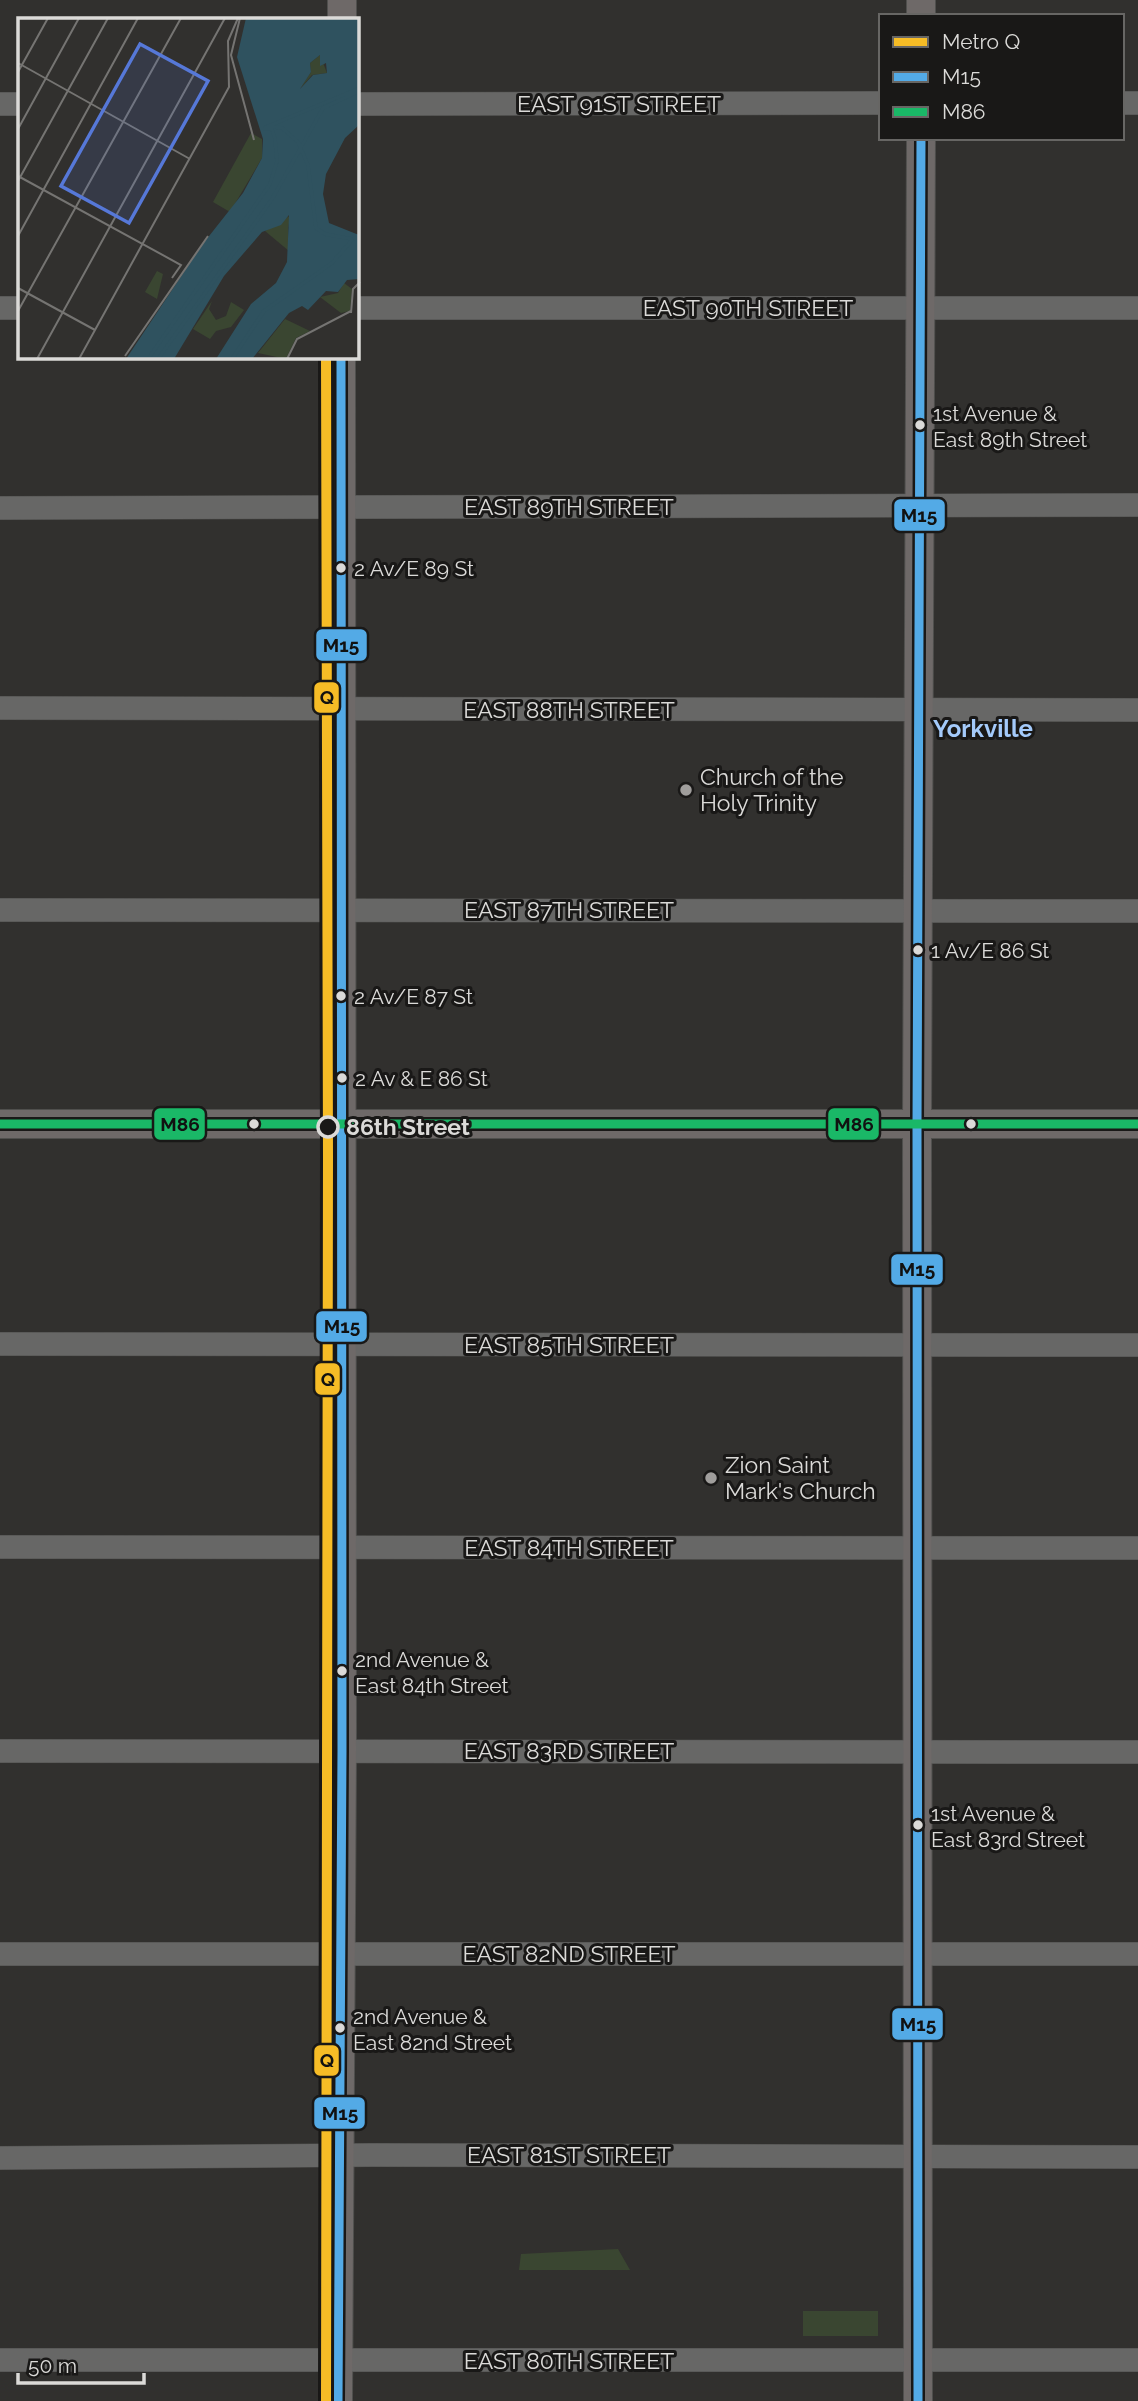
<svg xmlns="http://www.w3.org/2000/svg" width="1138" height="2401" font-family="Raleway,sans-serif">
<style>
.green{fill:#3a4631}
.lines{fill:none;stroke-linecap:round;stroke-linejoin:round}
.minor-casing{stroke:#4f4f4d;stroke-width:24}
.major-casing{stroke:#4f4f4d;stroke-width:30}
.minor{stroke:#676766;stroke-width:23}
.major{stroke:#6e6968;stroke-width:28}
.bus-1-casing{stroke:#191817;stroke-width:14}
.bus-2-casing{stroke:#191817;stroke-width:14}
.bus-1{stroke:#53aae6;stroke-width:9}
.bus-2{stroke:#1ab867;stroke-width:9}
.metro-1-casing{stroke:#191817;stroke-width:16}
.metro-1{stroke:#f6bc26;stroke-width:10}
.bus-dot{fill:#dbdad8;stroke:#191817;stroke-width:2.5}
.poi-dot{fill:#a09e9c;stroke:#191817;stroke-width:2.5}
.stop-dot{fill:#191817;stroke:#dbdad8;stroke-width:3.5}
.labels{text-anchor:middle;stroke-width:6;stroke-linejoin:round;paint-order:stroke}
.bus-label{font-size:21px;fill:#dbdad8;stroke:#191817;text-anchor:start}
.street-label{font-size:23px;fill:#dbdad8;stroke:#191817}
.poi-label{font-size:23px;fill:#dbdad8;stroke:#191817;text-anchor:start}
.stop-label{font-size:23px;font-weight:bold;fill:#dbdad8;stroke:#191817;text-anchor:start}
.neighbourhood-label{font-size:24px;font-weight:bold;fill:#a4cafa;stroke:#191817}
.inset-river{fill:none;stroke:#2f525f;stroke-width:3.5}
.inset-road{fill:none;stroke:#757472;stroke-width:2}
.view{fill:#5678d8;fill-opacity:0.15;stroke:#5678d8;stroke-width:3.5}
.inset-edge{fill:none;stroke:#dbdad8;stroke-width:3.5}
.line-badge{stroke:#191817;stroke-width:2.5}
.pale-badge-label{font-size:19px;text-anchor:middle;font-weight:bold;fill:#111}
</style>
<rect width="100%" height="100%" fill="#31302e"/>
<!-- green -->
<path class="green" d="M618 2249 630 2270H519L521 2254Z
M803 2311H878V2336H803Z"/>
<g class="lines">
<!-- minor casing -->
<g class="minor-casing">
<path id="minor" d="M1122 103H1138
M0 104H19
M357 104 881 103
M0 308H19
M357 308H1138
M0 508 1138 505
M0 708 1138 710
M0 910 1138 911
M0 1344 1138 1345
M0 1547 1138 1548
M0 1751 1138 1752
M0 1954H1138
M0 2158 372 2155 1138 2157
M0 2360H1138"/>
</g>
<!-- major casing -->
<g class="major-casing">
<path id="major" d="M342 0V19
M921 16V0
M0 1124H1138
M338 2401 342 1751 341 357
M918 2401 917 1124 921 138"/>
</g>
<!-- minor -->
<use href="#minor" class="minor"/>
<!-- major -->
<use href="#major" class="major"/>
<!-- bus-1 casing -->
<g class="bus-1-casing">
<path id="bus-1" d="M338 2401 342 1751 341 357
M918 2401 917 1124 921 138"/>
</g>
<!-- bus-2 casing -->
<g class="bus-2-casing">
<path id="bus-2" d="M0 1124H1138"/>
</g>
<!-- bus-1 -->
<use href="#bus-1" class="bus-1"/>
<!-- bus-2 -->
<use href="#bus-2" class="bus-2"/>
<!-- metro-1 casing -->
<g class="metro-1-casing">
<path id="metro-1" d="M326 357 328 1156 326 2401"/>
</g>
<!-- metro-1 -->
<use href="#metro-1" class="metro-1"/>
</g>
<!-- markers -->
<g class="bus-dot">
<circle cx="920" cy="425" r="6"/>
<circle cx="341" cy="568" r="6"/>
<circle cx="918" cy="950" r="6"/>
<circle cx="341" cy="996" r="6"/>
<circle cx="342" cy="1078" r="6"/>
<circle cx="254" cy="1124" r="6"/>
<circle cx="971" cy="1124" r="6"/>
<circle cx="342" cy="1671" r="6"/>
<circle cx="918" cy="1825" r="6"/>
<circle cx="340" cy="2028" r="6"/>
</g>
<g class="poi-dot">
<circle cx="686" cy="790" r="7"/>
<circle cx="711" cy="1478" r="7"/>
</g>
<circle class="stop-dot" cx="328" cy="1127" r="10"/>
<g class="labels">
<!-- bus labels -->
<g class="bus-label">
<text x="933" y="421">1st Avenue &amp;<tspan x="933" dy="26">East 89th Street</tspan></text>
<text x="354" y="576">2 Av/E 89 St</text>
<text x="931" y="958">1 Av/E 86 St</text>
<text x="354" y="1004">2 Av/E 87 St</text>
<text x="355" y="1086">2 Av &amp; E 86 St</text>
<text x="355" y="1667">2nd Avenue &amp;<tspan x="355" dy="26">East 84th Street</tspan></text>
<text x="931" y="1821">1st Avenue &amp;<tspan x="931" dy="26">East 83rd Street</tspan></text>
<text x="353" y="2024">2nd Avenue &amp;<tspan x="353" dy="26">East 82nd Street</tspan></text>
</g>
<!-- street labels -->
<g class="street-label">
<text x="619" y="112">EAST 91ST STREET</text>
<text x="748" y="316">EAST 90TH STREET</text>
<text x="569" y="515">EAST 89TH STREET</text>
<text x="569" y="718">EAST 88TH STREET</text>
<text x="569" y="918">EAST 87TH STREET</text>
<text x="569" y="1353">EAST 85TH STREET</text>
<text x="569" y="1556">EAST 84TH STREET</text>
<text x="569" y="1759">EAST 83RD STREET</text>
<text x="569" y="1962">EAST 82ND STREET</text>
<text x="569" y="2163">EAST 81ST STREET</text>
<text x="569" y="2369">EAST 80TH STREET</text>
</g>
<!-- poi labels -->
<g class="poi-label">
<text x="700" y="785">Church of the<tspan x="700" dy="26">Holy Trinity</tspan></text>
<text x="725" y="1473">Zion Saint<tspan x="725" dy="26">Mark's Church</tspan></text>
</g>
<!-- stop labels -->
<g class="stop-label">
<text x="346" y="1135">86th Street</text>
</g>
<!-- neighbourhood labels -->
<g class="neighbourhood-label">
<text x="983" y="737">Yorkville</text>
</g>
</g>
<!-- overview -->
<g transform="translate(18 18)">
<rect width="341" height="341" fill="#31302e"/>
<path d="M302 37 309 55 294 57 281 72 293 54 292 45ZM233 115 244 121V140L212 194 195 184ZM273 197 270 210 271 233 247 213ZM139 253 145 256 139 281 127 274ZM326 265 334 271 332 293 323 295 302 279 320 275ZM194 283 191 291 198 302 208 298 213 284 226 292 213 309 198 313 192 321 175 311ZM267 301 292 313 278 320 268 341 240 335Z" fill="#3a4631"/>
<path d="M228 0H341V107L327 120 308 156 305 176 311 205 341 217V261L329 262 320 274 308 273 290 292 284 288 271 295 234 341H198L233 286 258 265 269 244 271 197 263 207 244 214 206 258 156 341H108L184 227 225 175 244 140 245 121 219 39ZM302 37V48L308 45 309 55 295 57 282 71 293 54 292 45Z" fill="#2f525f" fill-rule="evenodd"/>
<path class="inset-river" d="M248 108 264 110 280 124 290 147 298 210 307 216 334 221M246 110 342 70M130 341 252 166 259 143 257 121 254 111H245M140 341 254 181 305 90 342 73M214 341 246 293 314 245 335 221"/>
<path class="inset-road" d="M222 0 213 37 236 122M0 45 172 141M0 54 30 0M0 111 61 0M0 158 163 247 154 260M0 163 90 0M0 218 120 0M0 270 77 312M0 293 163 0M333 295 335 271 342 264M107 338 190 218M19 341 207 0M61 341 211 69 210 23 220 0M269 341 279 321 333 293"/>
<path class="view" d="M122 26 190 63 111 205 43 168Z"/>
<rect width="341" height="341" class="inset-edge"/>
</g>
<g class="line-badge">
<rect x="893" y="498" width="53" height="34" rx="7" fill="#53aae6"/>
<rect x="315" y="628" width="53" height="34" rx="7" fill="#53aae6"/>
<rect x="313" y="681" width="27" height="33" rx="7" fill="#f6bc26"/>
<rect x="153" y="1107" width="53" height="34" rx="7" fill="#1ab867"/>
<rect x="827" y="1107" width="53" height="34" rx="7" fill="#1ab867"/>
<rect x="890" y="1253" width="54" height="33" rx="7" fill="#53aae6"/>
<rect x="315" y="1310" width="53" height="33" rx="7" fill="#53aae6"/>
<rect x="314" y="1362" width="27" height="34" rx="7" fill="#f6bc26"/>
<rect x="891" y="2007" width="53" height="34" rx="7" fill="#53aae6"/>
<rect x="313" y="2044" width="27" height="33" rx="7" fill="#f6bc26"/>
<rect x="313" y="2096" width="53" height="34" rx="7" fill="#53aae6"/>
</g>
<g class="pale-badge-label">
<text x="919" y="522">M15</text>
<text x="341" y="652">M15</text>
<text x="327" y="704">Q</text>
<text x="180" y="1131">M86</text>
<text x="854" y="1131">M86</text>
<text x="917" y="1276">M15</text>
<text x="342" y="1333">M15</text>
<text x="328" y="1386">Q</text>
<text x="918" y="2031">M15</text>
<text x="327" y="2067">Q</text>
<text x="340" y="2120">M15</text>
</g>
<!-- legend -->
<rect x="879" y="14" width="245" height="126" fill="#191817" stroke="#676664" stroke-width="2"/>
<rect x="893" y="37" width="35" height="10" fill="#f6bc26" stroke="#676664" stroke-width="2"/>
<text x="942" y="49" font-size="21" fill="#dbdad8">Metro Q</text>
<rect x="893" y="72" width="35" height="10" fill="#53aae6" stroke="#676664" stroke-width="2"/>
<text x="942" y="84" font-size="21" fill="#dbdad8">M15</text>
<rect x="893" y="107" width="35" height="10" fill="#1ab867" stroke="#676664" stroke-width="2"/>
<text x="942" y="119" font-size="21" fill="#dbdad8">M86</text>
<!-- scale -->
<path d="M18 2373v10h126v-10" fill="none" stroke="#dbdad8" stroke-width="3.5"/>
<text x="28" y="2373" font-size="21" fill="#dbdad8" stroke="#191817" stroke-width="5" paint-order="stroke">50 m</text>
</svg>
